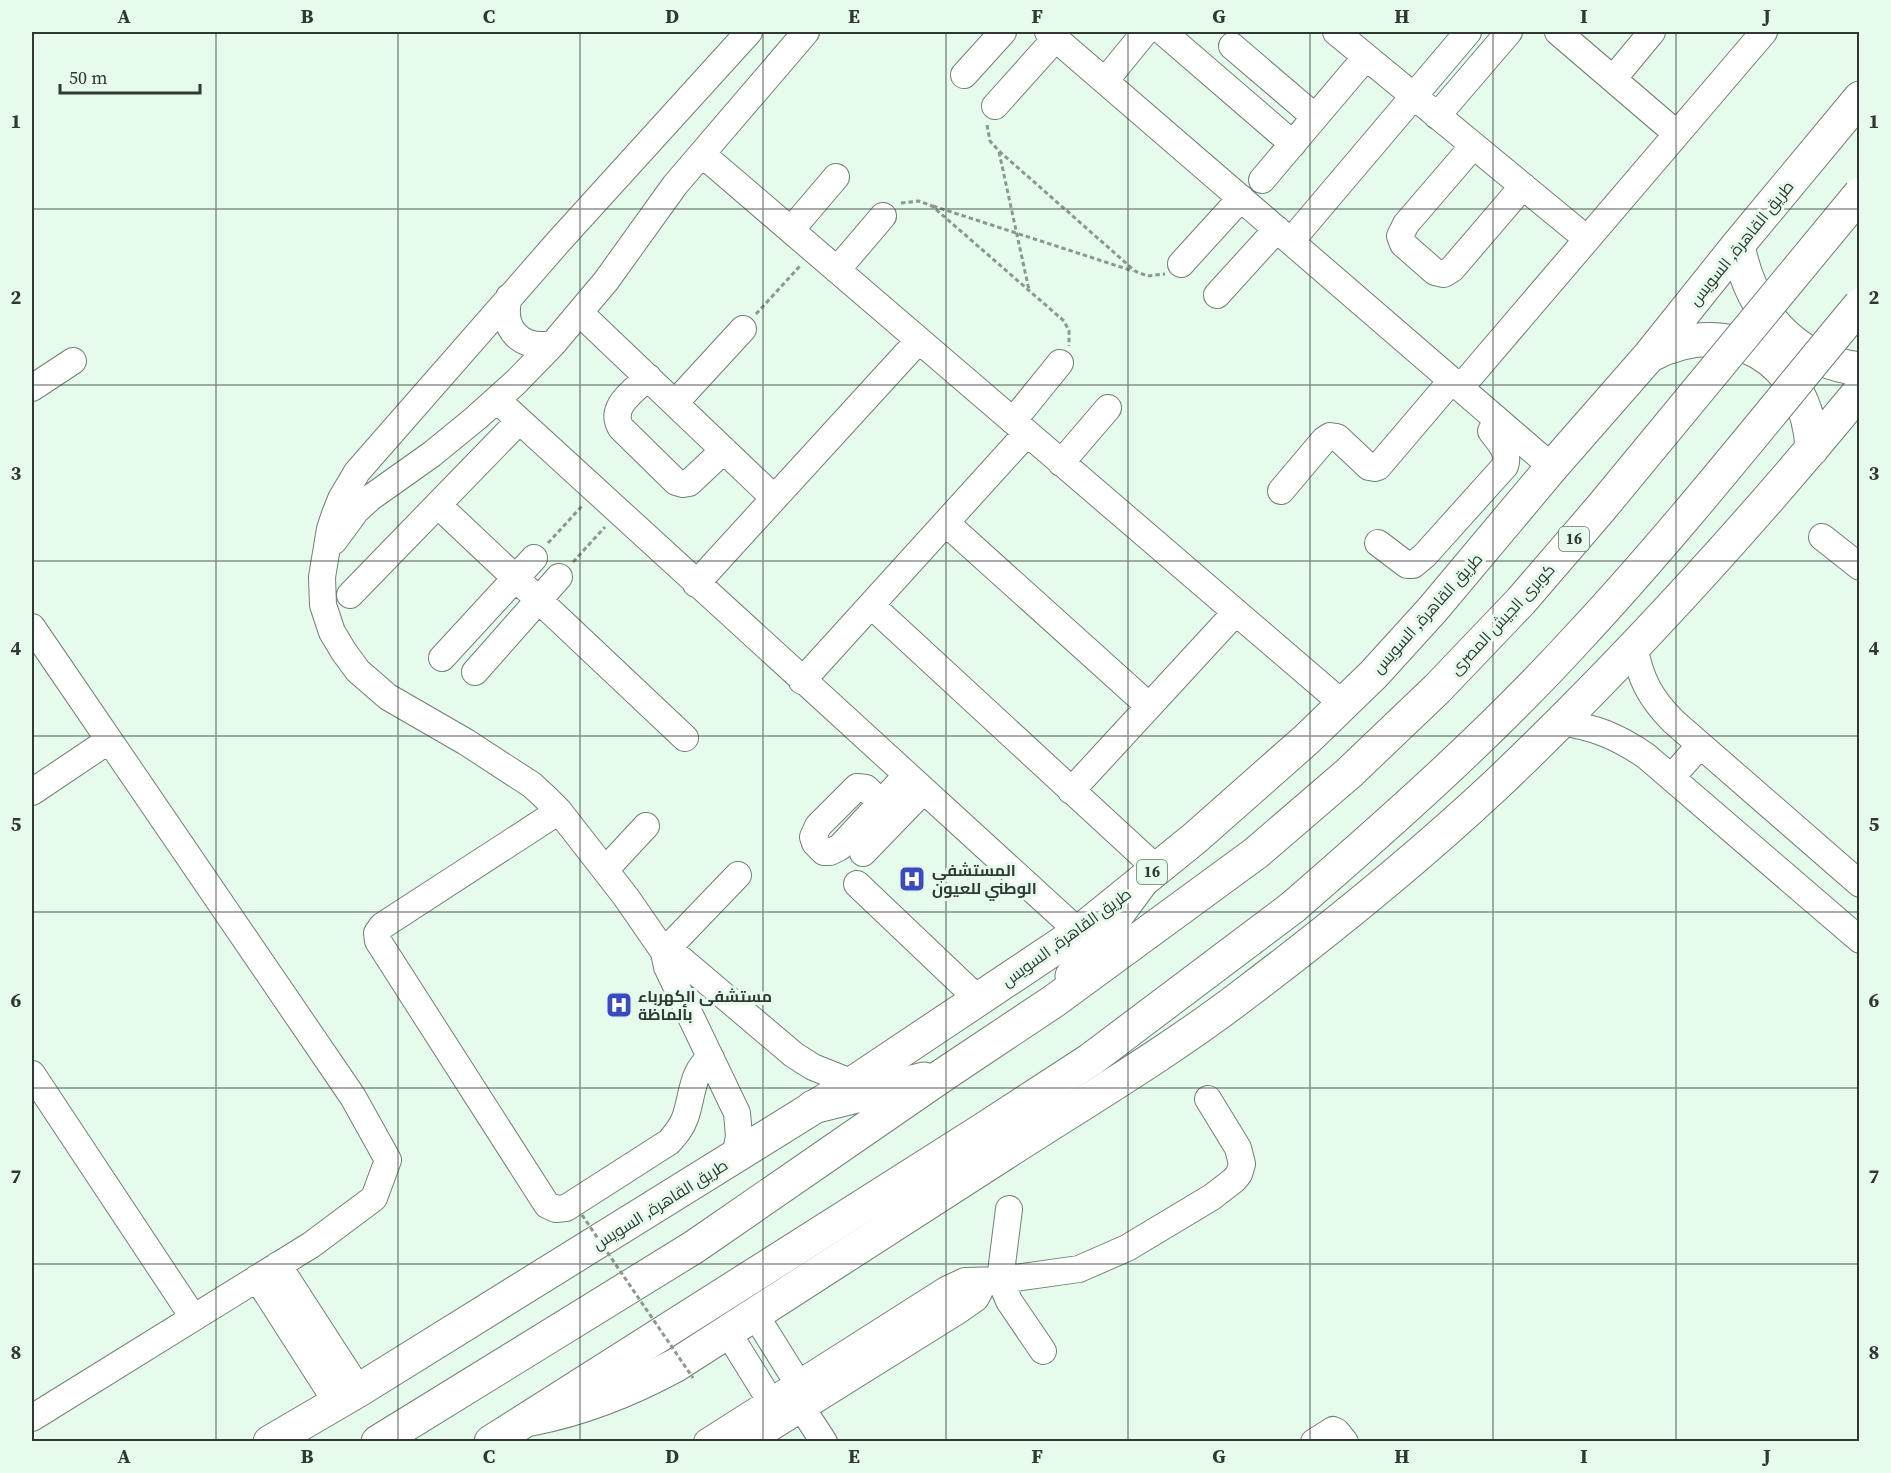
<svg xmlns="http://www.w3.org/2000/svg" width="1891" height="1473" font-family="'Source Serif 4',Cairo,serif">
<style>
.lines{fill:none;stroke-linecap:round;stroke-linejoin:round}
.minor-casing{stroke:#6f8074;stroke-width:28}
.major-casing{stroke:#6f8074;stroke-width:35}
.highway-casing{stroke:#6f8074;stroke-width:35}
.path{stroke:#8a988e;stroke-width:3;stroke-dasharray:4.5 3;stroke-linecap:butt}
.minor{stroke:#fff;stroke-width:26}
.major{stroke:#fff;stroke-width:33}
.highway{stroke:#fff;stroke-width:33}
.highway-bridge-casing{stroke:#6f8074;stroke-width:35;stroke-linecap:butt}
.path-bridge{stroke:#8a988e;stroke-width:3;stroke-dasharray:4.5 3;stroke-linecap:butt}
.highway-bridge{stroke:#fff;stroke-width:33}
.grid{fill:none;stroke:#303833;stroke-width:1.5;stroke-opacity:0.55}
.labels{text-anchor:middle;stroke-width:6;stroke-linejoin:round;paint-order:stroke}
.shield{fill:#e7fbed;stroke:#67726b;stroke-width:1.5}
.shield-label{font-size:15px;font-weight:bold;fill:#303833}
.street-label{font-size:16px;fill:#303833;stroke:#e7fbed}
.poi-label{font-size:16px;font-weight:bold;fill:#303833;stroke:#e7fbed;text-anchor:start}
.neatline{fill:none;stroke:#303833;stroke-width:2}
.grid-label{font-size:20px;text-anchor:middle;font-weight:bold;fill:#303833}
</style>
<rect width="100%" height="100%" fill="#e7fbed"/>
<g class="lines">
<!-- minor casing -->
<g class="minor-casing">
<path id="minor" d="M1048 32 1552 467
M1163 32 1293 144
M1336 32 1587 239
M1558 32 1677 134
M1232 46 1315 117
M964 75 1003 32
M1613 79 1652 32
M1105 81 1145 32
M995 106 1056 38
M1437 116 1509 32
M1473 146 1406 224 1400 236 1403 244 1435 272 1444 274 1452 269 1523 186
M702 154 1343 704
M1262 180 1366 57
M791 230 836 177
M1291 241 1468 32
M1181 264 1241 198
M837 270 883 216
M1217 295 1277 229
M509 297C500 329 521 350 553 344
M580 313 774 498
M648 377C634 391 608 407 621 428L676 482 683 484 689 483 724 450
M1461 387 1764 32
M32 388 73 361
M497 400 1079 932
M675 403 743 329
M1013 421 1060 363
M1061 463 1108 408
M1281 491 1324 440 1330 436 1337 437 1369 467 1375 468 1378 467 1452 380
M438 505 685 738
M946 523 1149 706
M1822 537 1860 567
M334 541 356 511 370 498 432 454 476 418 516 382 553 344 606 281 675 185 806 32
M1378 543 1407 565H1413L1425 555 1505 466C1510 452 1499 442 1491 431L1498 421
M696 584 919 340
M350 595 519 421
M872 606 1157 869
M32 627 353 1097 388 1160 374 1198 311 1245 32 1418
M1634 645C1640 679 1650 698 1674 722L1860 884
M442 658 534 558
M475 672 559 577
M802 681 1027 433
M1559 722C1594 727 1617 736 1646 756L1860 940
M1672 777 1700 745
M1071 791 1236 612
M32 792 108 741
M881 803 866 788 857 787 818 826 813 837 815 843 824 852H830L840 847 906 776
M559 811 382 926 377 933 378 941 547 1205 556 1209 566 1208 669 1142C676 1134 682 1127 685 1118 693 1096 691 1071 711 1058
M863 853 923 791
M606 869 646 826
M857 884 979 1000
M664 952H668L677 956 794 1055 813 1067 853 1083
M664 952 738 875
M32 1074 193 1317
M735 1158 739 1136 737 1113 667 967 664 952 626 897 559 811 545 797 532 785 466 742 388 697 358 671 344 652 332 632 323 605 322 577 330 529 335 514 341 499 357 472 560 240 749 32
M1009 1209 1000 1280 1009 1301 1043 1351
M278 1265 359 1390
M257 1278 337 1403
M754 1313 799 1385
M727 1331 771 1402
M792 1393 824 1442
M707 1442 946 1290 965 1281 1000 1280 1079 1269 1127 1248 1212 1197 1234 1180 1239 1174 1242 1164 1238 1148 1208 1099
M748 1442 956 1312 976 1298 984 1282
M1314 1442 1333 1430 1337 1432 1345 1442"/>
</g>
<!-- major casing -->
<g class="major-casing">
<path id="major" d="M1738 245C1750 309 1791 361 1860 369
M1651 355C1730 313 1808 360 1812 449
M531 1419C583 1409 630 1390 676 1365 785 1295 893 1225 1002 1155 1084 1102 1169 1052 1247 992 1333 927 1418 858 1497 784 1625 662 1747 528 1860 391
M270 1442 359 1390 853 1083 1079 932 1195 838 1307 739 1374 674 1433 609 1552 467 1650 355 1738 245 1860 98"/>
</g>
<!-- highway casing -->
<g class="highway-casing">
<path id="highway" d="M1072 976 1142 881
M813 1107 924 1079
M378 1442 694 1247 946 1073 1054 1001 1256 853
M491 1442 981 1131 1090 1060 1293 907"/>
</g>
<!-- path -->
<path class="path" d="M987 125 990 141 999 151 1135 271 1147 276 1165 274
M999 152 1029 290
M901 203 919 201 932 206 1064 321 1069 331V346
M933 206 1133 271
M756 314 800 266
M548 543 582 506
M573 562 605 527"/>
<!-- minor -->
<use href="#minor" class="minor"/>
<!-- major -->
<use href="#major" class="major"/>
<!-- highway -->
<use href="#highway" class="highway"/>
<!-- highway-bridge casing -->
<g class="highway-bridge-casing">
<path id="highway-bridge" d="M1256 853 1349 773 1437 689 1521 601 1601 508 1860 194
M1293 907C1391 822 1488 736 1576 640 1676 533 1766 418 1860 305"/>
</g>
<!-- path-bridge -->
<path class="path-bridge" d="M582 1215 693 1378"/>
<!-- highway-bridge -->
<use href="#highway-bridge" class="highway-bridge"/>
</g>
<!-- grid -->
<path class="grid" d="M216 32V1442M398 32V1442M580 32V1442M763 32V1442M946 32V1442M1128 32V1442M1310 32V1442M1493 32V1442M1676 32V1442M32 209H1860M32 385H1860M32 561H1860M32 736H1860M32 912H1860M32 1088H1860M32 1264H1860"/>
<!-- icons -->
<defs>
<g id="hospital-square" transform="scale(1.35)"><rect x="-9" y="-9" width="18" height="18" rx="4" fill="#384cbe" stroke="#e7fbed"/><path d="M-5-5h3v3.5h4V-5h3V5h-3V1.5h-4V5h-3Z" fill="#fff"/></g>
</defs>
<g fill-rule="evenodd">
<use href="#hospital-square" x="912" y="879"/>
<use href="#hospital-square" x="619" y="1005"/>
</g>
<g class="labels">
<!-- shield labels -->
<g class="shield">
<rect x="1559" y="527" width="30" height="24" rx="4.5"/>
<rect x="1137" y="860" width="30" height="24" rx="4.5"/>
</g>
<g class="shield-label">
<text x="1574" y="544">16</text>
<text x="1152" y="877">16</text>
</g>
<!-- street labels -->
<g class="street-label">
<text transform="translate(1741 243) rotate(-51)" y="6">طريق القاهرة, السويس</text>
<text transform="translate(1427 613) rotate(-48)" y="6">طريق القاهرة, السويس</text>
<text transform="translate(1502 619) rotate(-47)" y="6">كوبرى الجيش المصرى</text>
<text transform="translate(1066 937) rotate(-36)" y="6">طريق القاهرة, السويس</text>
<text transform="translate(660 1204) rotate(-32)" y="6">طريق القاهرة, السويس</text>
</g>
<!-- poi labels -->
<g class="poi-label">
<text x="932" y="876">المستشفي<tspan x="932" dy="18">الوطني للعيون</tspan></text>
<text x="638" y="1002">مستشفى الكهرباء<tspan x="638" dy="18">بألماظة</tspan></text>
</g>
</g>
<!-- border -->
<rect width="1891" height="1473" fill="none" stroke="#e7fbed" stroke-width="66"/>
<!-- scale -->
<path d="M60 84v9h140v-9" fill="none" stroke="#303833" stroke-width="3"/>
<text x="69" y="84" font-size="18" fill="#303833" stroke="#e7fbed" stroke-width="4.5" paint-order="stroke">50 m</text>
<rect x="33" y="33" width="1825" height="1407" class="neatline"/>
<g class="grid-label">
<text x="124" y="23">A</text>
<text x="307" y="23">B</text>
<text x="489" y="23">C</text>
<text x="672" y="23">D</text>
<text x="854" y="23">E</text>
<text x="1037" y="23">F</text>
<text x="1219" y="23">G</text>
<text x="1402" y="23">H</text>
<text x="1584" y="23">I</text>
<text x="1767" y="23">J</text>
<text x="16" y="128">1</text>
<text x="1874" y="128">1</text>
<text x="16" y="304">2</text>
<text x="1874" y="304">2</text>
<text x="16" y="480">3</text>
<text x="1874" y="480">3</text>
<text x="16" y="655">4</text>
<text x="1874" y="655">4</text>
<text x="16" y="831">5</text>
<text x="1874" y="831">5</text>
<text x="16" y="1007">6</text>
<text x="1874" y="1007">6</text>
<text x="16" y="1183">7</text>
<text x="1874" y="1183">7</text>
<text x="16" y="1359">8</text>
<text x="1874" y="1359">8</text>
<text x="124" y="1463">A</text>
<text x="307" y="1463">B</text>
<text x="489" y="1463">C</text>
<text x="672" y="1463">D</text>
<text x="854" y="1463">E</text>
<text x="1037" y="1463">F</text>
<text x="1219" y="1463">G</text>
<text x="1402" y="1463">H</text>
<text x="1584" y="1463">I</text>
<text x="1767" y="1463">J</text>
</g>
</svg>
